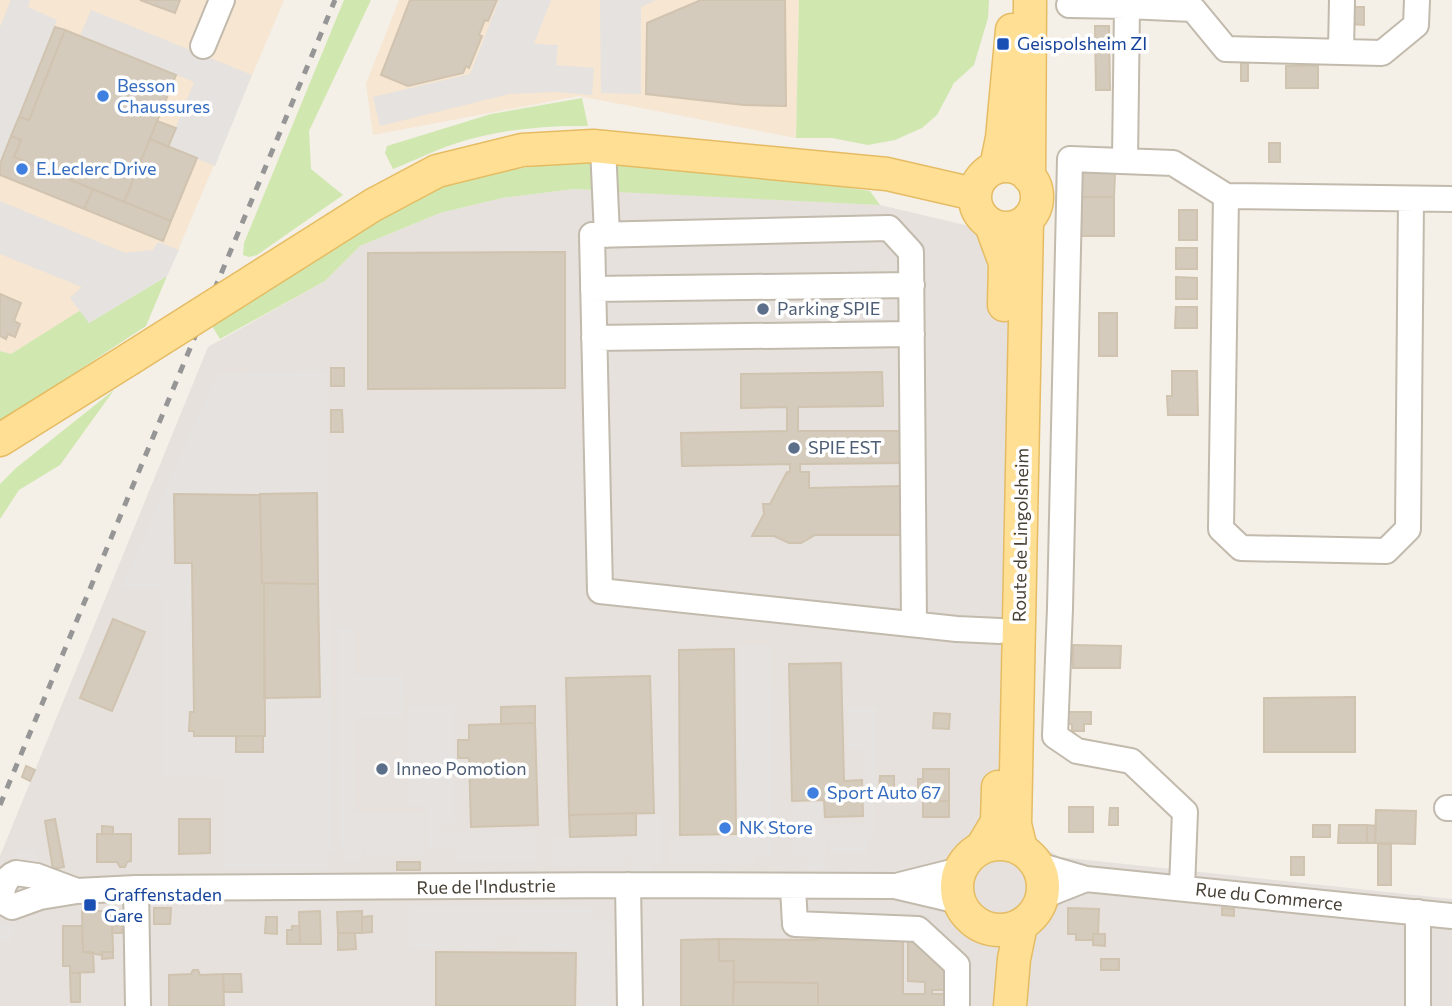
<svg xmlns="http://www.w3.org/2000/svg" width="1452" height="1006" font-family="Commissioner,sans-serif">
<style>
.commercial{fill:#f6e6d2}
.industrial{fill:#e6e1dc}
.green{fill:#d0e8af}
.parking{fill:#e5e2df}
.building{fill:#d5cbbc;stroke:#d0c3af;stroke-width:2}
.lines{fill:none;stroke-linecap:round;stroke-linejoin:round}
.minor-casing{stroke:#c2baac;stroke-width:28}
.major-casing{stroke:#e5bc63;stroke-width:35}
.minor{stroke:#fff;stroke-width:24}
.major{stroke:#ffdf94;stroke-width:32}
.rail{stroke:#969696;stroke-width:5;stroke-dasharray:9 9;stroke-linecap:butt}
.major-bridge-casing{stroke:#e5bc63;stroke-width:35;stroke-linecap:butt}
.major-bridge{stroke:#ffdf94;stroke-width:32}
.transit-dot{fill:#1a4fb4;stroke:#fff;stroke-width:2.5}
.shop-dot{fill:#3f7fe0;stroke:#fff;stroke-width:2.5}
.service-dot{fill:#5c6f8a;stroke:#fff;stroke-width:2.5}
.labels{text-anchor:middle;stroke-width:7;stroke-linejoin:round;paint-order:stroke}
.transit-label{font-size:18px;fill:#164399;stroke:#fff;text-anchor:start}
.shop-label{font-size:18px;fill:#366cbe;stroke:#fff;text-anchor:start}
.service-label{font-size:18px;fill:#4e5e75;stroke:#fff;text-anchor:start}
.street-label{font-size:18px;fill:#474036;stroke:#fff}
</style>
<rect width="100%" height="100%" fill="#f4efe7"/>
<!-- commercial -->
<path class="commercial" d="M0 0H284L167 276 81 311 11 354 0 351Z
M399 0H799L796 138 579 96 373 135 366 84Z"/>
<!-- industrial -->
<path class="industrial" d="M574 189 880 205 1037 242 1027 826 1037 843 1059 857 1452 899V1006H0V856L208 347 325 281 360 246 440 213 502 198Z"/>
<!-- green -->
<path class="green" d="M344 0H371L309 131 311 169 343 195 257 255 249 257 243 255 244 243Z
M799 0H989L988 18 974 65 954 83 937 115 922 128 895 140 868 145 832 138H796Z
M582 98 588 126C544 125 496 130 454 144 433 151 413 161 393 169L385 153 387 146 491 114Z
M591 160 594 190 574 189 502 198 440 213 360 246 325 281 220 339 212 326C263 293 313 259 364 228 389 213 413 198 440 188 487 170 541 165 591 160Z
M615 162 746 173 870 191 880 205 618 192Z
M167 276 146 326 0 422V351L11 354 81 310 89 323Z
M114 390 60 465 19 490 0 519V484L16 468Z"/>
<!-- parking -->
<path class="parking" d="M11 0H30L28 7 57 20 0 164V27Z
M499 0H551L534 44 558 45 556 65 594 68 592 95 555 92 509 94 380 126 373 97 470 74Z
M600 0H656L641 7V94L601 93Z
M91 10 252 75 215 166 168 147 194 82 80 36Z
M0 201 125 253 153 250 158 242 179 250 167 276 89 323 70 298 82 287 0 254Z
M327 370 333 853 328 854 329 870 223 869 224 778 162 777 161 589H120L217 374Z
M337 627 355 628V676L404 675 403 717 354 719 355 813H423L424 855 367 857 366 844 362 848V862H345L339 839Z
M738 645H771L773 856H755V863H670V839L739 838Z
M454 705 455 823H442L441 831 535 830 536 862H456L455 848H427L426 807 409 806 408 706Z
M848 707H877L874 837 868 841V853H831V841L826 842 825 870H807V855H793V804L822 802 823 824 864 823 863 750 848 749Z
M662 815 663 864H651V872H632L631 859 628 853 625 854V866L553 867V838H637L638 816Z
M15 849 38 850 37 865H15Z
M408 905 593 907V920L610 921V1006H580V950L518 949V937H497V949H409Z
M0 922 15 927 10 943 0 940Z"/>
<!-- building -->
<path class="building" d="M140 0H180L175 13Z
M410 0H497L488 21 485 20 479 35 482 36 469 68 466 66 463 73 408 86 381 75Z
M701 0H785L786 106 744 105 646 94 647 23Z
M1351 7H1364V25L1351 24Z
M1095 26H1109L1110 90H1096Z
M55 27 65 30 29 120 19 117Z
M65 30 176 75 124 202 14 157 21 140 11 136 19 117 29 120Z
M1241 63H1248V81H1241Z
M1286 66H1318V88H1286Z
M157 121 176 128 168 147 150 139Z
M11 136 21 140 14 157 93 189 84 209 0 175V164Z
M150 139 197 158 171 221 124 202Z
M1269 143H1280V162H1269Z
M1078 171 1115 172 1114 197H1078Z
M93 189 171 221 163 241 84 209Z
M1078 197H1114V236H1078Z
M1179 210H1197V240H1179Z
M1176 248H1197V269H1176Z
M565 252V388L368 389V253Z
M1176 277 1197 278V299H1176Z
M0 294 21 303 14 321 20 324 15 337 8 334 6 339 0 336Z
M1176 307H1197V328H1175Z
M1099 313H1117V356H1099Z
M331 368H344V386H331Z
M1172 371H1197L1198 415H1168L1167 396H1172Z
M882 372 883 406 798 407V431H906V463L800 464V472H809V488L903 486V535H815L801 543H789L774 536H752L764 514 763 504H770L787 472H790V464L682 466 681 433 787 431V407L741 408V374Z
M331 410H342L343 432H331Z
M317 493 318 584 262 583 260 494Z
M174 494 260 495 262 583H264L265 736H194V731H189L190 712H194L192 563H175Z
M264 583 318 584 320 697 264 698Z
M113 619 145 632 112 711 80 698Z
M1073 645 1121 646 1120 668H1073Z
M734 649 736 834 680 835 679 650Z
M841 663 844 781 862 780 863 816 825 817 824 800 792 801 789 664Z
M650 676 654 813 569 815 566 678Z
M1355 697V752H1264V698Z
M535 706V723L501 724V707Z
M1068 712H1091V724H1084V731H1072V724H1068Z
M934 713 950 714 949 729 933 728Z
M535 723 538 825 471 827 469 758H458V740H469V725Z
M236 736H263V752H236Z
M26 766 35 770 30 781 22 777Z
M923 769H949V801H923Z
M880 776H894V793H879Z
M918 779H923V790H918Z
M923 801H949V817H923Z
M1069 807H1093V832H1069Z
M1110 808H1118V825H1109Z
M1376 810 1416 811 1415 844 1375 843Z
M636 813V835L570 837 569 815Z
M55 819 64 867 53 869 45 821Z
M179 819H210V853L179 854Z
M1313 825H1330V837H1313Z
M1339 825H1367V843H1338Z
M1367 825 1376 826 1375 843H1367Z
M102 826 113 827V834H102Z
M97 834H131V861L127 862 125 867H120L117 862H97Z
M1378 844H1391V885H1378Z
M1291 857H1304V875H1291Z
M397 862H420V870H397Z
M154 908H171L170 924H154Z
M1068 908 1099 909 1098 934H1093V940H1076V934H1068Z
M1222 908 1234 909V916L1222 915Z
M121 910 122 933H112V911Z
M82 911H112L113 952H102V955L83 952Z
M320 911 321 944H300L299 912Z
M362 911V933H338L337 912Z
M372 916V932L362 933V917Z
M266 917H277V934L265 933Z
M299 925 300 944H287V930H292V926Z
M63 926H82L83 952H93L94 972 70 973V966H63Z
M338 933H355L356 949 338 950Z
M1093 934H1105V946L1093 945Z
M818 937H903V994H925V982L908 981V941H924L945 962V990H932V994H945V1006H818V983L734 982V961H719V939L818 940Z
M719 939V961H734L733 1006H681V940Z
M102 952H113V958L102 959Z
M436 952 576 953 575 1006H436Z
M1101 959H1119V970H1101Z
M193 970H198L200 975 223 974 224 1006H169V975L191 974Z
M70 973H80V1002H71Z
M223 974H241L242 992H224Z
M734 982 818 983V1006H733Z"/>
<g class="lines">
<!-- minor casing -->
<g class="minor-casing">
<path id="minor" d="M1069 5 1127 6
M203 46 222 0
M1341 52 1342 0
M603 147 607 235
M1125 161 1127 6 1193 9 1226 49 1382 53 1416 25 1417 0
M1226 196 1221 529 1241 548 1386 551 1408 529 1411 199
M593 289 912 285
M594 338 912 334
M914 624 911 252 889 228 592 235 600 591 957 629 1000 631
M1447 808H1452
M1038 865 1086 879 1452 916
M628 885 630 1006
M900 885 960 870
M793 887 795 924 918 929 957 965V1006
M136 888 138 1006
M1182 888 1185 812 1131 761 1077 751 1055 736 1060 608 1070 159 1173 163 1226 196 1452 199
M77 891 37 876 16 873C5 877 0 891 3 902L12 907 40 897 77 891 136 888 628 885 895 886 959 901
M1043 896 1086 879
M1418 912V1006"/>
</g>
<!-- major casing -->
<g class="major-casing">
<path id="major" d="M975 197a31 31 0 1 1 62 0a31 31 0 1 1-62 0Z
M996 167 1002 138 1012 30
M1029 177 1030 0
M991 225 1005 263 1004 305
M256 279 373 205 437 171 522 150 593 146 887 174 974 194
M0 440 128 360
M957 887a43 43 0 1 1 86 0a43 43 0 1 1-86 0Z
M982 847 997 822 998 787
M1021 849 1015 824 1027 220
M1010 1006 1014 959 1021 925"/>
</g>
<!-- minor -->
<use href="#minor" class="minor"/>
<!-- major -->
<use href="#major" class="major"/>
<!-- rail -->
<path class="rail" d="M0 805 335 0"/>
<!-- major-bridge casing -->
<g class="major-bridge-casing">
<path id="major-bridge" d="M128 360 256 279"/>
</g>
<!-- major-bridge -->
<use href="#major-bridge" class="major-bridge"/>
</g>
<!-- markers -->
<g class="transit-dot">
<rect x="996" y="37" width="14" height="14" rx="3.5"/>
<rect x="83" y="898" width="14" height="14" rx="3.5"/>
</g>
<g class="shop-dot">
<circle cx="103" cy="96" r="7"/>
<circle cx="22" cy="169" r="7"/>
<circle cx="813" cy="793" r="7"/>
<circle cx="725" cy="828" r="7"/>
</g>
<g class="service-dot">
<circle cx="763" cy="309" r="7"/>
<circle cx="794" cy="448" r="7"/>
<circle cx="382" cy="769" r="7"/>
</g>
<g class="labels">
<!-- transit labels -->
<g class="transit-label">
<text x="1017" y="50">Geispolsheim ZI</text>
<text x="104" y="901">Graffenstaden<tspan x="104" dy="21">Gare</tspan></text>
</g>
<!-- shop labels -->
<g class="shop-label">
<text x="117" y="92">Besson<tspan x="117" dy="21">Chaussures</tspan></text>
<text x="36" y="175">E.Leclerc Drive</text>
<text x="827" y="799">Sport Auto 67</text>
<text x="739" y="834">NK Store</text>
</g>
<!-- service labels -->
<g class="service-label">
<text x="777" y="315">Parking SPIE</text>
<text x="808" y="454">SPIE EST</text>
<text x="396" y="775">Inneo Pomotion</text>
</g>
<!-- street labels -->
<g class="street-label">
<text transform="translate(1021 535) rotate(-89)" y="6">Route de Lingolsheim</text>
<text transform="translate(486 887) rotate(-1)" y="6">Rue de l'Industrie</text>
<text transform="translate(1269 897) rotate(6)" y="6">Rue du Commerce</text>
</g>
</g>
</svg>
